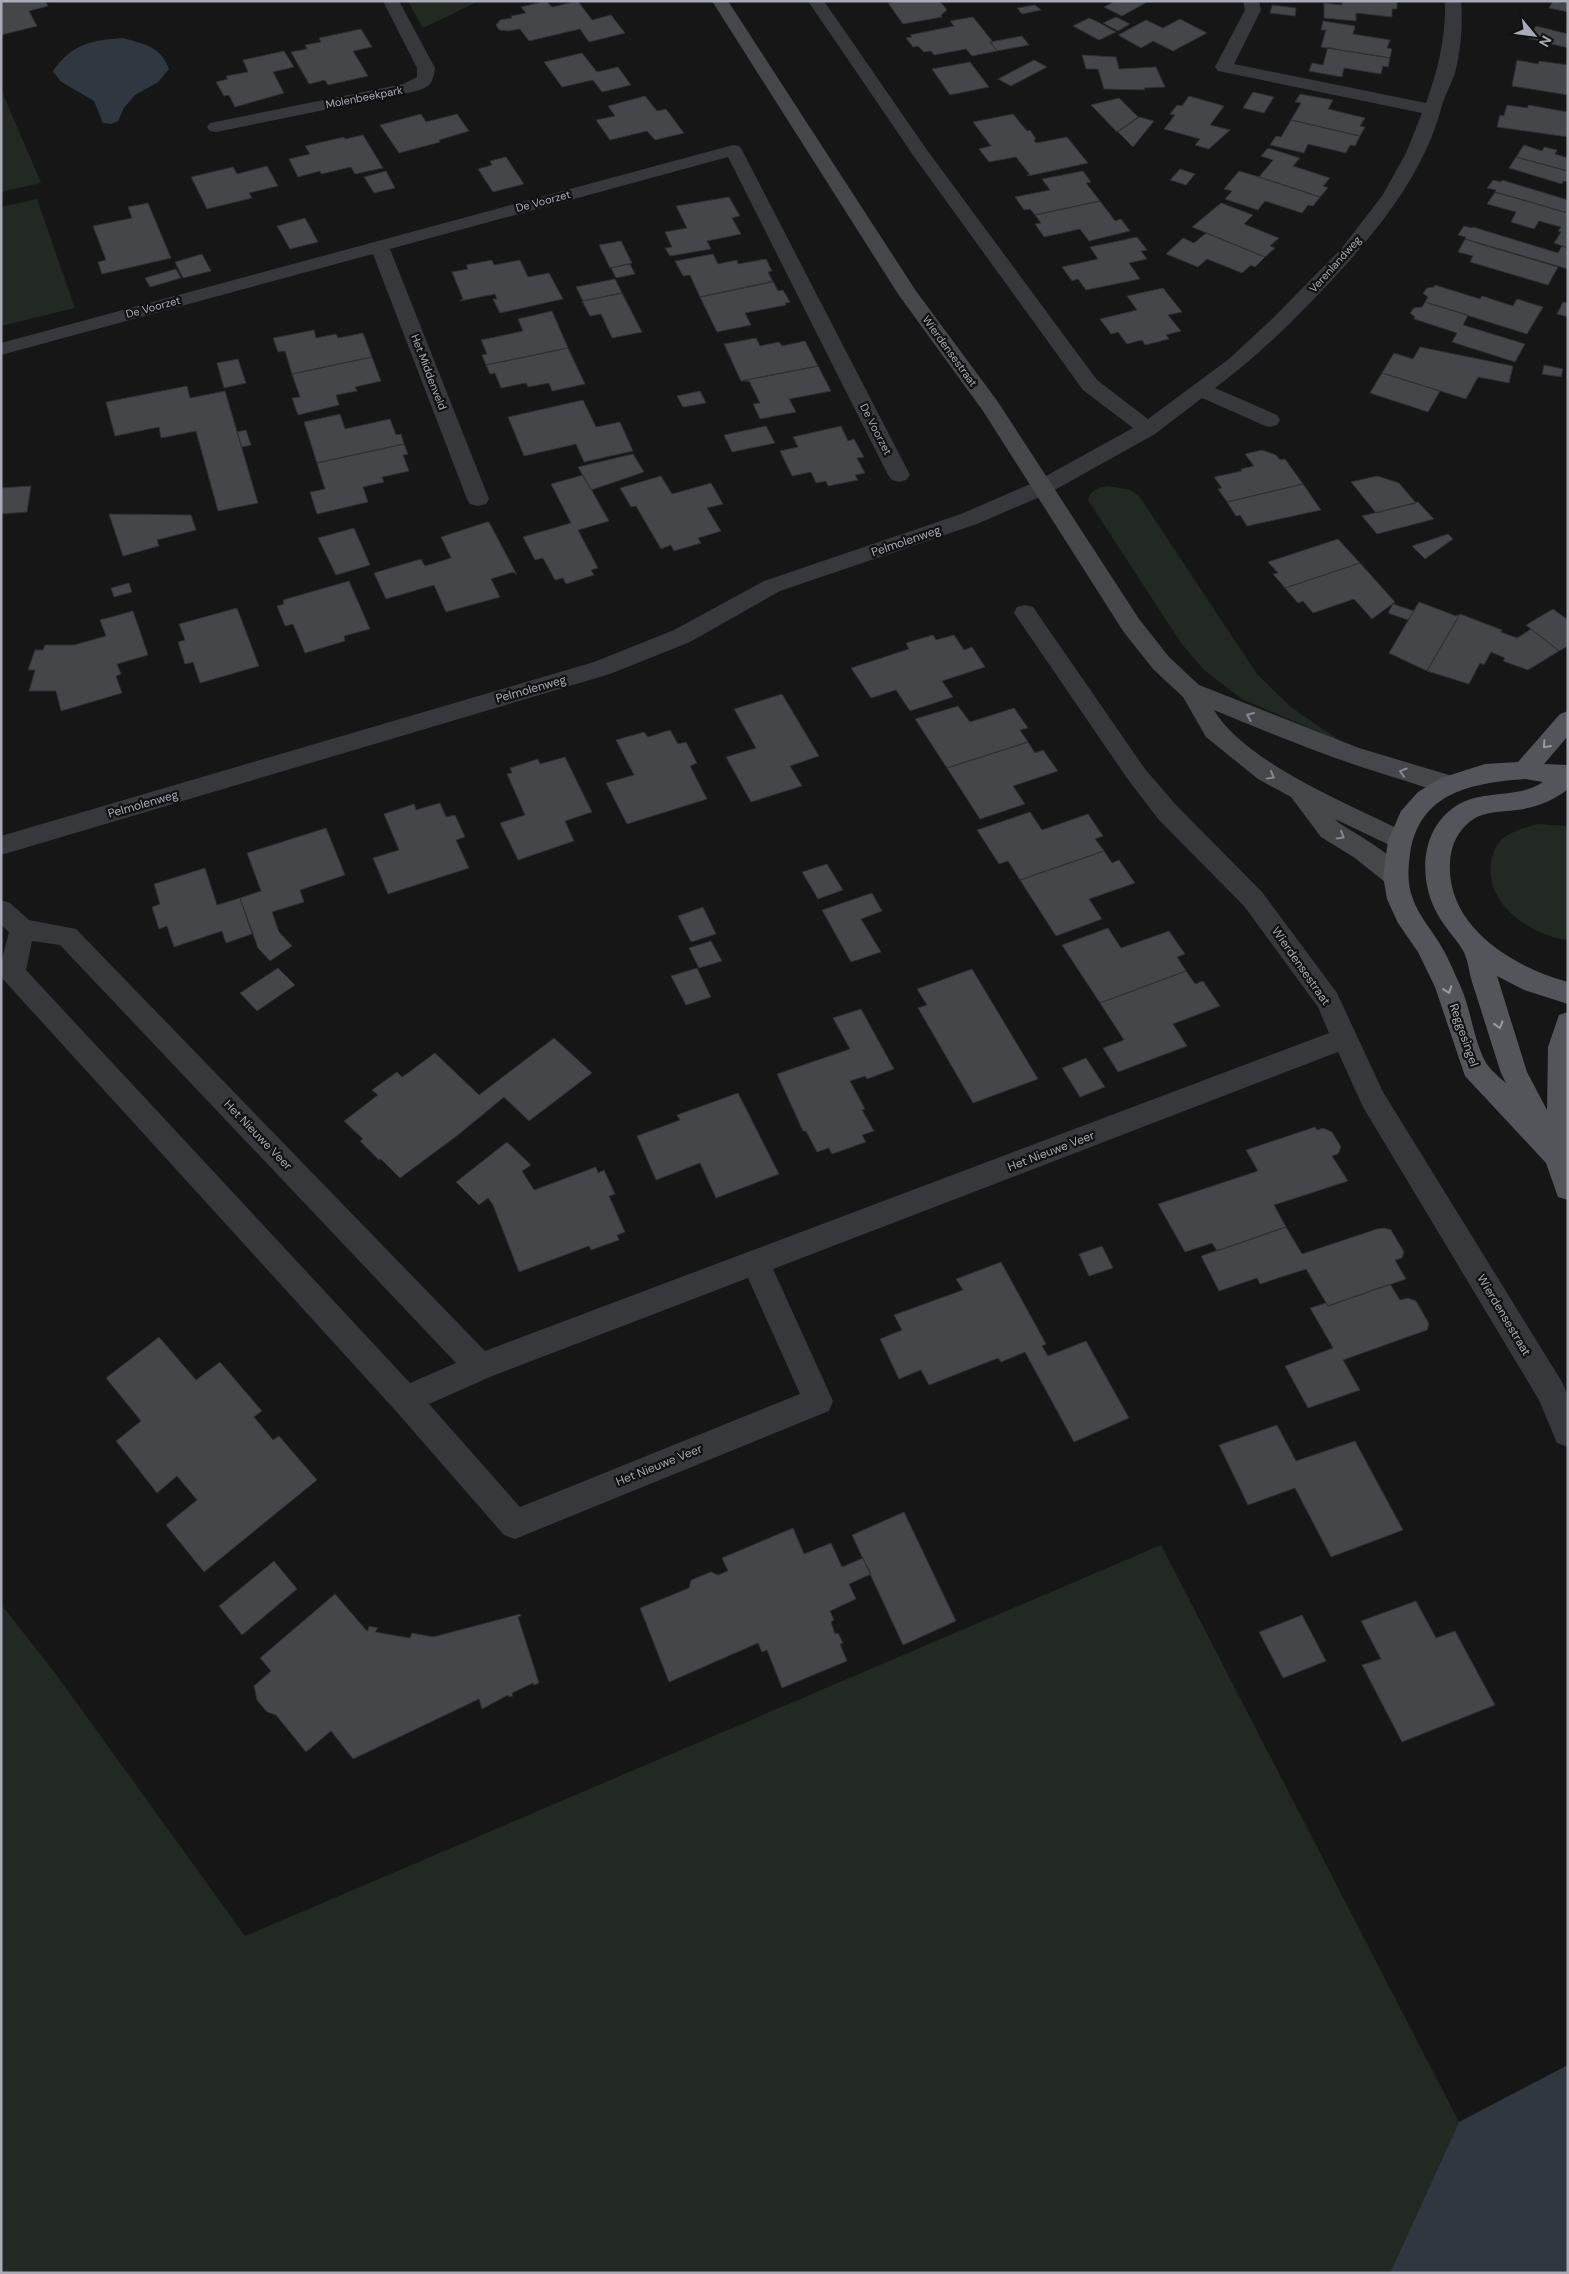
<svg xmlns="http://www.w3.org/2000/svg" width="1569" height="2274" font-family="'DM Sans',sans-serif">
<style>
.green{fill:#222923}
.water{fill:#31373e}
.building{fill:#45464a;stroke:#303033}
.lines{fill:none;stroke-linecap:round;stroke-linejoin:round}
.minor{fill:#37383c;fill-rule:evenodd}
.secondary{fill:#45474b;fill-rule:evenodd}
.primary{fill:#54555a;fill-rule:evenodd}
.oneway{stroke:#868991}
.oneway2{stroke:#989ba4}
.labels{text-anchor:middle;stroke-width:4.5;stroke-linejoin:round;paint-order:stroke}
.far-street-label{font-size:11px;fill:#a9acb6;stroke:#111112}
.street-label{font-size:12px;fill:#a9acb6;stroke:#111112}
</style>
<rect width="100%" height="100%" fill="#161617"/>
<!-- green -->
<path class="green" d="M408 1H479L423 28Z
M1 89 41 183 1 192Z
M37 199 75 308 1 326V207Z
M1108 486 1130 490 1139 496 1257 674 1292 708 1342 742 1242 699 1204 670 1181 643 1088 500C1091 489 1098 488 1108 486Z
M1537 824 1568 826V940C1531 936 1485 904 1491 863 1492 855 1496 845 1502 839 1512 831 1525 828 1537 824Z
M1161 1545 1459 2122 1390 2273H1V1604L58 1677 245 1936Z"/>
<!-- water -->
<path class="water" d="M123 38C146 45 159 45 169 69L158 82 135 95 124 108 118 121 111 124 103 123 94 101 60 81 53 71C72 44 91 40 123 38Z
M1568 2065V2273H1390L1459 2122Z"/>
<!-- building -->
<path class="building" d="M1 1H45L48 6 29 11 37 26 1 35Z
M546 1 552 7 578 1 592 20 611 15 625 33 589 42 580 29 529 41 520 29 508 31 499 30 496 25 500 20 512 18 511 16 526 13 521 7Z
M898 1H940L947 10 941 15 942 17 903 24 888 3Z
M1115 1H1149L1122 16 1104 7Z
M1342 1H1397V9H1392V17L1356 13V21L1324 18V3L1342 5Z
M1553 1 1568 3V12L1549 8Z
M1035 5 1041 10 1022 14 1017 8Z
M1272 5 1296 8 1295 16 1270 13Z
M973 17 993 42H990L997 51 972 56 966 49 934 55 931 51 924 52 918 46 913 47 906 38 912 37 910 35 954 26 950 21Z
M1116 17 1130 24 1118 31 1103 23Z
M1089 18 1098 22 1116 32 1099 40 1073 26Z
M1180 19 1207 33 1173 51 1153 41 1141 48 1118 35 1146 20 1163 28Z
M1323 21 1355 26 1353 34 1390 40 1387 48 1392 49 1390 58 1321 47 1326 30H1321Z
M1536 26 1568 34V48L1528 38Z
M361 29 372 47 353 51 368 76 328 85 325 80 309 84 291 52 307 49 305 45 321 42 319 38Z
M1022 36 1029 45 997 51 990 42Z
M1328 47 1335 49 1390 58 1388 67 1383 66 1381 74 1344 68 1342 77 1309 71 1312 63 1323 65Z
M284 51 294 67 273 72 284 93 235 107 229 95 224 96 216 82 228 79 226 76 248 72 243 60Z
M582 53 597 72 618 67 631 85 602 92 593 80 562 87 544 62Z
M1082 55 1116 57 1119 69 1156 67 1165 87 1144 88 1145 90 1104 89 1098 69H1086Z
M1034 60 1047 67 1011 86 998 79Z
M1517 60 1538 64 1539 61 1568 65V95L1512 86Z
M970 62 989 87 950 95 932 69Z
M1253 92 1274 97 1264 113 1243 108Z
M1300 94 1333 100 1328 109 1365 118 1360 126 1365 127 1360 136 1291 120 1301 103 1295 102Z
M645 96 657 111 666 109 684 133 655 140 647 131 610 140 596 120 615 116 608 106Z
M1189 96 1224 106 1210 125 1230 130 1209 149 1195 145 1200 139 1164 129 1175 115 1170 114 1177 105 1182 106Z
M1119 98 1138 117 1117 132 1091 105Z
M1507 105 1528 108V105L1568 112V137L1497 127 1500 115 1504 116Z
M421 114 426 122 457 114 469 131 439 140 440 142 399 153 380 125Z
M1013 114 1027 131 1030 130 1036 139 1034 140 1036 143 1067 137 1088 163 1028 176 1027 175H1030L1016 157 989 162 979 149 991 146 973 122Z
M1139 117 1154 121 1133 147 1118 132Z
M1291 120 1360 136 1355 146 1350 145 1346 153 1308 144 1304 153 1270 145 1276 136 1281 137Z
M363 135 383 168 355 174 351 167 321 174 320 171 298 177 289 159 310 154 305 146 344 137 345 139Z
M1524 145 1542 151 1544 147 1557 150 1555 154 1568 158V171L1516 157Z
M1268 148 1300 158 1293 166 1330 178 1323 186 1328 188 1320 197 1259 177 1273 160 1261 156Z
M506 157 524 184 493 192 478 169 492 165 490 161Z
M1516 157 1568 171V182L1563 181 1562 184 1509 168Z
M267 166 278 186 249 193 252 198 207 209 191 177 233 167 237 174Z
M1180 169 1195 174 1186 185 1170 180Z
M386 171 395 188 374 193 364 177Z
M1083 171 1091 182 1086 183 1100 201 1035 215 1030 209 1024 210 1015 197 1050 190 1042 179Z
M1239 171 1259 177 1320 197 1313 206 1308 205 1302 213 1265 201 1258 210 1225 199 1232 191 1224 189Z
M1493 180 1501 182 1502 180 1568 200V213L1495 192 1496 190 1487 188Z
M1495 192 1568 213V248L1554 243 1561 232 1558 231 1561 227 1539 221 1534 229 1511 222 1516 212 1487 204Z
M729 197 740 216 732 218 741 234 707 241 711 249 670 256 665 248 672 247 665 232 687 228 676 206Z
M1100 201 1115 221 1121 219 1130 231 1089 241 1080 229 1044 237 1035 224 1041 223 1035 215Z
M148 203 171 258 102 274 98 262 106 260 93 226 132 218 128 207Z
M1221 203 1253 215 1244 224 1279 238 1270 246 1275 248 1265 257 1192 227Z
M305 218 318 242 290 249 277 226Z
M1464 226 1472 228 1473 227 1558 253 1562 246 1568 248V269L1465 239 1466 237 1458 235Z
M1206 233 1265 257 1255 267 1251 265 1242 273 1207 259 1198 267 1166 254 1183 238 1194 243Z
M1137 237 1147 250 1141 251 1147 259 1129 263 1140 279 1086 290 1078 279 1072 281 1062 267 1098 259 1090 247Z
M1465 239 1477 243 1558 267 1548 285 1470 262 1473 256 1458 252Z
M621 241 632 263 610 268 599 245Z
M202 254 211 271 183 278 175 262Z
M713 254 718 264 737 260 738 264 766 259 772 271 768 272 773 282 700 297 690 275 683 276 675 261Z
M492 260 494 265 520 260 528 277 549 273 563 299 500 313 493 299H497L495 294 460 301 463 299 452 272 468 269 466 265Z
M630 264 635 274 616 278 611 268Z
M176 269 181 278 150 287 145 278Z
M615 279 622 293 583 301 576 287Z
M773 281 778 291 783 290 790 302 785 303 786 305 745 313 751 325 717 332 700 297Z
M1435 285 1480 299 1482 296 1513 306 1517 299 1543 307 1527 334 1425 302 1428 297 1423 293 1427 288 1434 287Z
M1163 288 1182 312 1168 315 1181 331 1166 335 1169 339 1145 345 1142 340 1127 344 1118 332 1111 334 1100 319 1137 310 1127 296Z
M622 293 642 332 612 338 601 314 590 316 582 301Z
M1425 302 1468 315 1463 325 1525 344 1515 362 1452 342 1457 333 1414 319 1415 317 1410 313 1414 308 1422 307Z
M1563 302 1568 303V317L1557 314Z
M552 311 568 348 486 365 482 355 487 354 481 340 523 331 518 319Z
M314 330 316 338 336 334 338 338 363 333 372 357 292 374 285 351 278 352 273 338Z
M756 338 760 346 779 342 782 346 805 341 818 366 741 381 724 344Z
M1420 347 1513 366 1509 383 1478 377 1466 399 1382 373 1394 353 1413 359Z
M568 348 585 384 552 391 549 383 528 387 526 383 501 388 495 373 490 374 486 365Z
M372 357 381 381 355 387 357 391 336 395 339 405 298 415 292 398 300 397 292 374Z
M238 359 246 383 224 388 217 363Z
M1544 365 1563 369 1561 377 1542 374Z
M818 366 831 391 789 399 796 412 760 419 753 404 760 403 749 381H741Z
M1382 373 1440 391 1428 412 1370 393Z
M187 386 190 398 225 391 258 503 218 511 196 431 161 438 159 427 115 436 106 402Z
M700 391 706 403 683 407 677 396Z
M583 400 596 427 620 422 633 451 584 462 576 444 524 456 508 417Z
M340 414 345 429 390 419 396 435 401 434 404 444 317 463 304 422Z
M766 426 775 443 732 452 724 435Z
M841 426 848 441 854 439 864 457 857 458 865 473 855 475 858 480 828 486 826 481 816 483 811 472 792 476 780 451 798 447 793 437Z
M246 430 251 445 242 447 237 432Z
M404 444 408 454 403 455 409 471 382 477 384 482 363 487 368 502 317 514 310 492 325 489 317 463Z
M1262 450 1276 455 1280 460 1285 459 1303 484 1227 502 1218 489 1222 488 1214 477 1242 471 1241 469 1254 466 1245 454Z
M633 454 644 472 591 490 578 467Z
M583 475 609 521 578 530 598 568 591 570 594 575 566 584 563 578 555 580 543 558 535 560 523 537 571 523 551 484Z
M661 476 672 494 711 483 723 504 707 508 721 531 698 538 701 543 674 551 671 545 661 549 636 506 631 507 620 488Z
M1377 476 1399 483 1416 503 1376 513 1351 482Z
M1303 484 1321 510 1247 526 1240 515 1236 516 1227 502Z
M31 486 27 512 1 514V488Z
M1418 502 1434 519 1377 534 1362 516Z
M109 514 191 515 196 530 157 540 159 546 123 556Z
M487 522H489L517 575 513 572 491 579 500 597 446 612 434 585 386 599 374 573 421 559 425 566 451 558 441 537Z
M354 528 370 565 336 575 318 538Z
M1448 534 1453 539 1425 559 1412 546Z
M1338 539 1360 563 1285 588 1273 574 1278 573 1268 562Z
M1360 563 1395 602 1372 619 1354 599 1313 613 1303 601 1298 603 1285 588Z
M349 581 370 629 344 636 345 641 305 653 293 624 285 626 277 606 284 604 283 600Z
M129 583 132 592 114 597 111 588Z
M1419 602 1456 616 1460 614 1427 671 1389 653Z
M1393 604 1414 611 1408 620 1388 613Z
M237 608 259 666 200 683 193 662 185 664 178 642 185 640 179 624Z
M1553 609 1568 620V646L1559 651 1526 625Z
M133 611 148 655 117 664 121 674 116 676 122 693 61 711 56 691H29L35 670H28L35 650H43L45 645H74L106 636 100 620Z
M1460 614 1502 630 1501 632 1517 638 1531 629 1559 651 1528 670 1503 661 1505 658 1491 652 1484 665 1480 663 1469 684 1427 671Z
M933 635 936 640 954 635 964 650 972 647 985 667 942 681 953 697 910 711 896 690 871 698 851 668 909 649 906 643Z
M782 694 819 756 790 766 802 786 751 802 726 757 756 748 734 709Z
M958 706 970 722 1014 708 1028 728 1020 730 1028 742 947 768 915 719Z
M670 730 678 744 686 742 697 763 690 766 707 799 627 824 606 783 634 775 616 740 644 732 648 737Z
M1028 742 1035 753 1043 750 1058 771 1013 786 1025 804 980 819 947 768Z
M565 757 592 812 565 821 574 841 518 860 500 823 525 815 507 774 512 773 510 768 538 759 540 764Z
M440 803 446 817 455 815 465 837 456 840 469 868 388 894 373 858 399 850 384 814 414 804 416 810Z
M1030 812 1042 830 1088 814 1103 836 1095 839 1104 851 1020 880 1008 861 999 864 977 830Z
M326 828 345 875 300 890 304 902 272 912 279 932 292 946 270 961 258 948 240 898 261 891 247 853Z
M1104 851 1112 863 1119 860 1135 883 1089 899 1102 919 1056 936 1020 880Z
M827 864 843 890 818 899 802 872Z
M205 868 217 905 240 898 252 934 226 943 222 931 174 947 167 926 159 929 152 907 160 904 154 884Z
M872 893 882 911 861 919 881 952 851 962 822 910Z
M703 907 716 934 691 942 678 916Z
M1108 928 1121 948 1169 931 1185 954 1177 957 1186 971 1100 1003 1062 945Z
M711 941 722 961 699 968 689 948Z
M278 968 295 985 257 1011 240 993Z
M697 968 711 997 686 1005 671 976Z
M972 969 1038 1079 973 1103 918 1008 927 1005 917 989Z
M1186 971 1195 984 1203 981 1220 1006 1173 1024 1187 1046 1118 1072 1103 1048 1124 1040 1100 1003Z
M861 1009 894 1069 867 1079 865 1076 850 1081 865 1109 862 1110 874 1131 862 1135 866 1142 832 1154 829 1148 817 1152 806 1131H803L777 1074 850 1049 833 1018Z
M554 1038 592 1073 529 1121 504 1097 458 1135 400 1178 381 1159 379 1160 360 1141 363 1139 344 1121 378 1095 372 1090 397 1072 402 1077 405 1075 435 1053 479 1095Z
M1086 1058 1105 1087 1080 1097 1062 1068Z
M738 1093 779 1174 716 1198 700 1163 656 1180 637 1136 680 1120 677 1115Z
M1315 1127 1317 1130 1323 1128 1332 1132 1341 1147 1338 1154 1332 1156 1348 1181 1274 1205 1286 1227 1217 1251 1212 1243 1185 1252 1158 1204 1258 1171 1246 1150Z
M507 1142 531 1165 522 1171 534 1190 596 1167 598 1173 604 1170 615 1194 609 1196 625 1232 617 1235 619 1240 591 1250 589 1246 519 1272 493 1205 488 1198 479 1205 456 1182Z
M1286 1227 1302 1254 1377 1229 1384 1228 1391 1230 1404 1252 1402 1258 1395 1260 1406 1279 1328 1306 1306 1269 1260 1284 1257 1278 1219 1291 1201 1256Z
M1102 1246 1113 1268 1089 1276 1079 1254Z
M1001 1262 1046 1344 1042 1346 1048 1356 1086 1341 1129 1418 1074 1442 1025 1352 1001 1362 998 1358 929 1385 921 1370 899 1379 880 1339 902 1330 894 1315 963 1290 956 1279Z
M1390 1284 1400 1300 1408 1298 1416 1301 1429 1324 1427 1330 1343 1360 1360 1390 1308 1408 1285 1366 1333 1348 1310 1308 1326 1303 1328 1306Z
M159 1337 196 1380 220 1362 262 1411 254 1417 273 1440 279 1436 317 1480 204 1572 166 1525 197 1500 177 1476 157 1493 116 1441 141 1421 106 1378Z
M1277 1425 1296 1461 1355 1441 1403 1530 1331 1557 1295 1488 1248 1505 1219 1445Z
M904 1512 956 1621 903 1645 852 1535Z
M793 1528 804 1554 831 1543 842 1567 863 1558 871 1574 849 1584 856 1599 830 1611 834 1620 831 1622 835 1634 838 1633 843 1643 840 1644 847 1661 782 1688 767 1650 762 1652 758 1643 669 1682 640 1608 689 1588 691 1580 711 1572 718 1575 728 1571 722 1558Z
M274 1561 297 1589 242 1635 219 1606Z
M335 1594 366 1630 368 1631 369 1626 378 1628 375 1632 410 1638 412 1633 433 1637 520 1614 521 1616 518 1617 539 1683 534 1685 533 1683 512 1693 513 1696 509 1697 508 1695 482 1709 479 1699 353 1759 331 1731 306 1752 276 1715 267 1712 257 1700 254 1686 271 1671 260 1658Z
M1416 1601 1436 1638 1455 1631 1495 1705 1402 1742 1362 1665 1381 1659 1361 1621Z
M1302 1615 1326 1661 1283 1678 1259 1632Z"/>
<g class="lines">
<!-- minor -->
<path class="minor" d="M383 1H399L435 68C433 87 426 89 408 93L216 132 210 131 207 127 210 123 403 84 417 77V68Z
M808 1H824L927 150 1097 380 1148 419 1229 359 1272 319 1341 249 1382 196 1406 153 1422 113 1218 71 1215 67 1245 10 1243 1H1259L1261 10 1234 64 1426 103C1438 70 1446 37 1445 1H1461C1463 24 1461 50 1455 73 1451 85 1444 96 1441 109 1421 183 1364 247 1311 302 1281 333 1250 362 1215 388L1277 415 1280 420 1277 425 1270 427 1263 425 1202 398 1155 434 1051 492 977 524 780 591 690 642 610 674 1 855V836L594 662 674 630 764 581 961 514 1035 482 1133 428 1083 390 915 158Z
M733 145 739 146 742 150 910 475 906 480 899 482 892 480 888 475 728 157 390 249 489 499 486 504 478 506 470 504 467 499 373 254 1 355V343Z
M1025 605 1033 607 1145 769 1177 806 1262 892 1337 993 1383 1092 1562 1382 1568 1396V1447L1557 1443 1539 1400 1363 1107 1338 1052 773 1269 833 1401 829 1411 515 1539 504 1535 395 1410 1 977V963L9 932 1 925V900L10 903 29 920 76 929 485 1351 1329 1033 1318 1007 1244 906 1159 820 1129 781 1014 613 1017 607ZM32 941 60 945 456 1363 410 1383 26 970ZM748 1278 800 1394 520 1507 429 1404 490 1377Z"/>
<!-- secondary -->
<path class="secondary" d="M712 1H728L916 291 998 402 1139 619 1169 657 1199 685 1359 748 1459 778 1462 784 1459 790C1442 796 1420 785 1403 780 1338 761 1276 736 1214 710 1245 763 1353 806 1409 834L1412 841 1409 848 1400 850 1335 819 1339 823C1359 836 1396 855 1407 876L1404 883 1395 886 1386 883 1355 858 1321 837 1291 797 1258 779 1206 737 1183 697 1153 669 1123 631 983 411 898 294Z"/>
<!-- primary -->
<path class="primary" d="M1568 711V736L1544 764 1568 765V789C1553 801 1535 808 1516 810 1501 812 1485 811 1472 820 1458 830 1451 845 1450 862 1446 927 1513 967 1568 982V1004L1524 990 1497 976 1527 1072 1547 1110 1548 1047 1559 1015 1568 1012V1200L1558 1197 1546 1163 1465 1076 1435 987 1418 952 1398 923 1387 899 1383 876 1388 841 1401 811 1418 792 1441 778 1485 764 1518 762 1560 714ZM1525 779 1543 782C1517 800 1480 788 1453 808 1419 833 1419 882 1438 915 1445 928 1455 937 1462 949 1468 958 1469 972 1472 982 1482 1012 1491 1043 1501 1073L1506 1083C1499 1077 1489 1069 1485 1061 1473 1038 1471 1009 1460 985 1453 970 1446 952 1436 938 1428 925 1418 914 1413 899 1407 884 1408 870 1410 854 1419 792 1472 783 1525 779Z"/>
</g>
<!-- one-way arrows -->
<defs><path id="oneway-chevron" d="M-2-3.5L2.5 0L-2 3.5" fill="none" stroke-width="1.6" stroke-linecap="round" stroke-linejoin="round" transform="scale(1.25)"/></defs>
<g class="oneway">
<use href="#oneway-chevron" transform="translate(1250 716) rotate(-157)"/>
<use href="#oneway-chevron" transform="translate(1403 772) rotate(-163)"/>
<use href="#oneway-chevron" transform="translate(1271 776) rotate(29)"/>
<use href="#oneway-chevron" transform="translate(1341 836) rotate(31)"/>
</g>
<g class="oneway2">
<use href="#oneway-chevron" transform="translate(1546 745) rotate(131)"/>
<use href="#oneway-chevron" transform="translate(1448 990) rotate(70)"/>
<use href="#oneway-chevron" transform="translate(1499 1025) rotate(73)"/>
</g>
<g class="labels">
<!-- far-street labels -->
<g class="far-street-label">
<text transform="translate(364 97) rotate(-11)" y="4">Molenbeekpark</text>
<text transform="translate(543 201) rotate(-15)" y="4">De Voorzet</text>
<text transform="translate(1335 264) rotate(-48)" y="4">Verenlandweg</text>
<text transform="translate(153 307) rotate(-15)" y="4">De Voorzet</text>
<text transform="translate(950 351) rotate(54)" y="4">Wierdensestraat</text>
<text transform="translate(429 372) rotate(69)" y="4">Het Middenveld</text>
<text transform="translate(876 429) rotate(63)" y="4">De Voorzet</text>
</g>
<!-- street labels -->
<g class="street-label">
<text transform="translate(906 541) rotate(-19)" y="4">Pelmolenweg</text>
<text transform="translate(531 689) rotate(-16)" y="4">Pelmolenweg</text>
<text transform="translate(143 804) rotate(-16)" y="4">Pelmolenweg</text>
<text transform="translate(1301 966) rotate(55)" y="4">Wierdensestraat</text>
<text transform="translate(1464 1035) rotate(71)" y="4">Reggesingel</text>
<text transform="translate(258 1135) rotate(46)" y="4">Het Nieuwe Veer</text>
<text transform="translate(1051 1151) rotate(-21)" y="4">Het Nieuwe Veer</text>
<text transform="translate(1504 1315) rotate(59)" y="4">Wierdensestraat</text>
<text transform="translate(659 1465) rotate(-22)" y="4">Het Nieuwe Veer</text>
</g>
</g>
<!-- border -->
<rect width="1569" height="2274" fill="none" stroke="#a9acb6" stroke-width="5"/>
<!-- north arrow -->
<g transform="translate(1534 35) rotate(119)" stroke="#111112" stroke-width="4" paint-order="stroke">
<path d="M0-4L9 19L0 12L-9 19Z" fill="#a9acb6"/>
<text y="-8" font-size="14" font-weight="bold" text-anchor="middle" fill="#a9acb6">N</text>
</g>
</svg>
